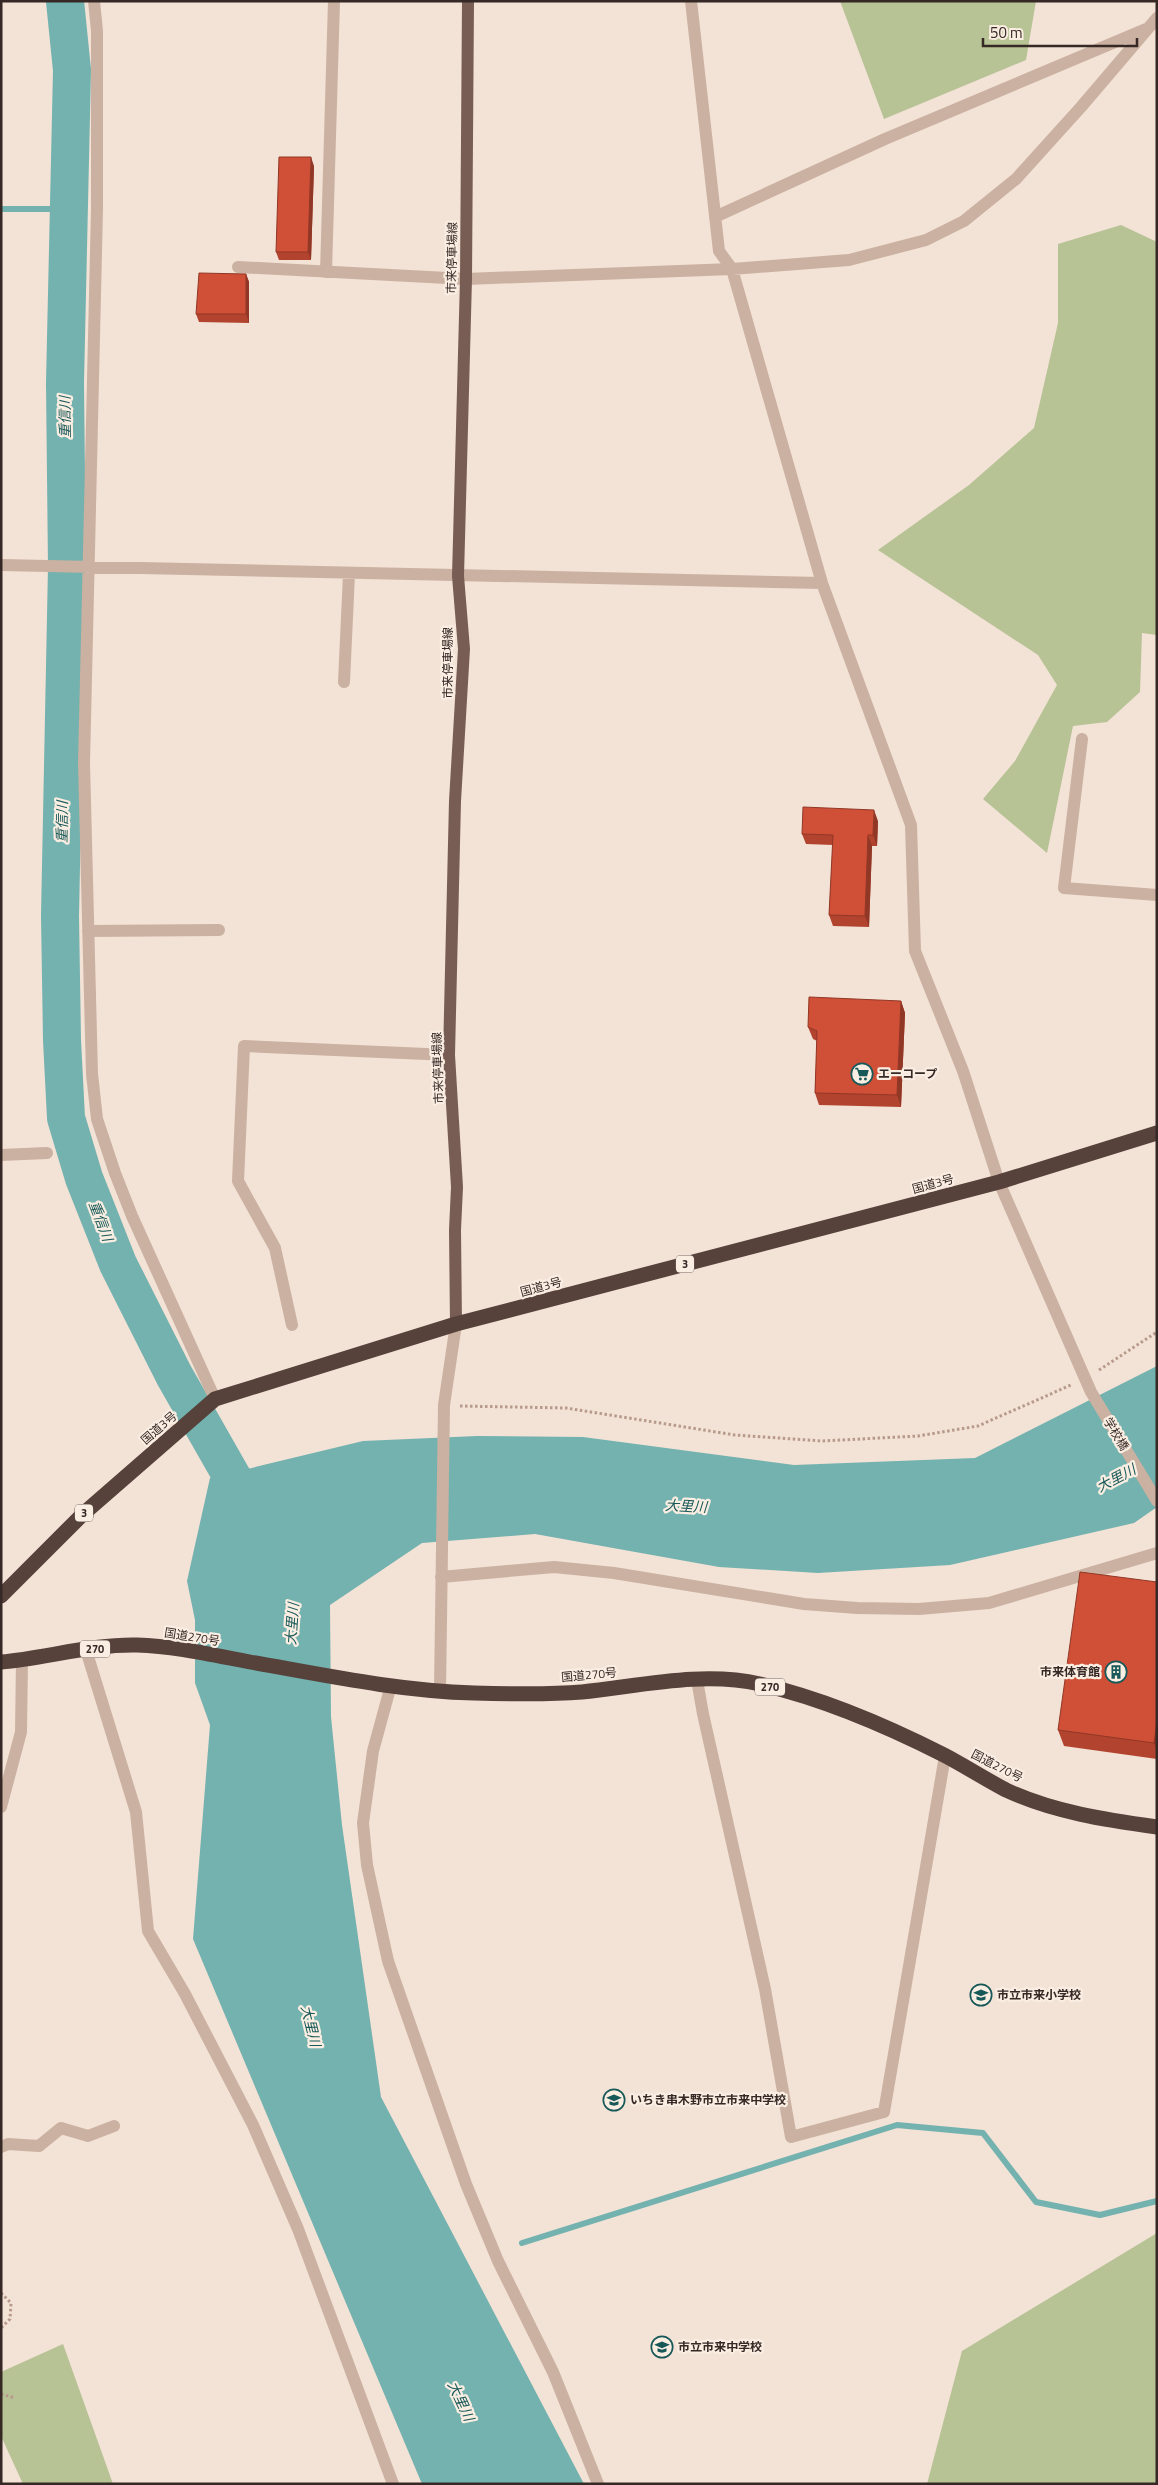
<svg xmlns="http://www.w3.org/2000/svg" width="1158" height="2485" font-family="'Titillium Web','Noto Sans JP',sans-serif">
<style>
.green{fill:#b7c295}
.water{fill:#73b2af}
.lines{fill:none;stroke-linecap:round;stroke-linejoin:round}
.stream{stroke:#73b2af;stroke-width:6}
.river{stroke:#73b2af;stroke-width:38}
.path{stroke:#b79a8b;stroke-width:3;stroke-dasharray:2.5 2.5;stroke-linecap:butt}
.minor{stroke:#cbb1a1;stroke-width:12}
.major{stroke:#785d54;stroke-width:12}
.highway{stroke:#56413b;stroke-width:15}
.wall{fill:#b2442f}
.shaded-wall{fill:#913726}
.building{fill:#cf4f37;stroke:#913726}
.labels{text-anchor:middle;stroke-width:4.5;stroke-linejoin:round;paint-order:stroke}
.shield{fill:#faede2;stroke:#70635e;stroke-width:1}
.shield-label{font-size:11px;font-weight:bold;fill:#352825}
.street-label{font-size:12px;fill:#352825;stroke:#faede2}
.poi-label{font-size:12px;font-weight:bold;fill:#352825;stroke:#faede2;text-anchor:start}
.water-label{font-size:14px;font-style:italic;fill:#175958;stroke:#faede2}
</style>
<rect width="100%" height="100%" fill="#f3e2d6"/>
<!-- green -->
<path class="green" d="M840 1H1036L1026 60 884 119Z
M1121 225 1157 242V635L1142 633 1140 692 1107 722 1073 726 1047 853 983 799 1015 761 1057 685 1038 655 878 550 969 485 1034 428 1058 323V244Z
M1157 2233V2484H927L962 2351Z
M63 2344 113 2484H23L1 2436V2372Z"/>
<!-- water -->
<path class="water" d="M1157 1366V1507L1134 1523 950 1565 818 1573 719 1567 535 1534 422 1543 330 1605 331 1717 342 1825 381 2097 584 2484H422L193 1939 210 1725 195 1683V1620L187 1581 210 1478 363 1441 477 1436 583 1437 794 1465 975 1458Z"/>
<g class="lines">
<!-- stream -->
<path class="stream" d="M1 209H69
M522 2243 897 2125 983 2133 1036 2202 1100 2215 1157 2201"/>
<!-- river -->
<path class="river" d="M65 1 72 70 65 383 67 567 60 916 62 1040 66 1118 84 1178 118 1264 174 1375 255 1517"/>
<!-- path -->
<path class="path" d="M1099 1370 1157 1332
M460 1406 566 1408 735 1435 822 1441 918 1436 978 1426 1071 1385
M1 2293 11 2303 10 2319 1 2328
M1 2394 15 2398"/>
<!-- minor -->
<path class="minor" d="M94 1 97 31V209L84 763 92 1074 97 1119 115 1173 132 1216 215 1399
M691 1 719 251 732 269 822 583 911 825 915 951 963 1071 999 1182 1091 1392 1157 1501
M715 217 885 139 1146 29
M238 267 466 279 732 269 849 260 926 240 964 221 1016 179 1081 107 1157 18
M326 272 334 1
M1 565 822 583
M344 682 349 574
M1082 739 1064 888 1157 895
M88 931 219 930
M1 1155 47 1153
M292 1325 275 1248 238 1181 244 1046 449 1055
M441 1577 554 1567 614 1573 804 1604 857 1608 919 1609 989 1603 1157 1553
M86 1650 136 1812 148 1931 185 1994 253 2125 298 2229 393 2484
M697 1680 703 1714 765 1989 791 2137 884 2112 945 1756
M391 1685 373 1751 363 1823 367 1865 388 1961 466 2184 498 2261 553 2372 598 2484
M440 1691 444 1405 456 1324
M1 1807 21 1732 22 1660
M1 2147 8 2144 39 2146 61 2128 88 2136 114 2126"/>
<!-- major -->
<path class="major" d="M456 1324 455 1230 457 1187 449 1055 455 801 464 649 458 576 466 279 468 1"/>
<!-- highway -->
<path class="highway" d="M1 1596 83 1514 215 1399 456 1324 999 1182 1157 1133
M1 1662C46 1658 92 1644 137 1645 175 1646 213 1655 250 1662 324 1675 399 1691 474 1693 510 1694 546 1695 582 1692 640 1686 702 1671 760 1684 825 1699 885 1725 944 1755 965 1766 985 1779 1006 1790 1053 1812 1106 1820 1157 1827"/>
</g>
<!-- wall -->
<path class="wall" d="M314 166 311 260H279L276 252Z
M246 274 249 282V323L199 322 196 314Z
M878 821 877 846H872L869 927 833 926 829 915 833 845 806 844 802 834Z
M901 1001 905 1013 901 1107 819 1105 815 1093 817 1041 813 1039 808 1027Z
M1157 1582V1759L1064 1746 1058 1730Z"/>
<!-- shaded-wall -->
<path class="shaded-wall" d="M311 157 314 166 311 260 308 252Z
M246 274 249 282V323L246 314Z
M874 810 878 821 877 846 873 835Z
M868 835 872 846 869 927 865 916Z
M901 1001 905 1013 901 1107 897 1095Z
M1157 1721V1751L1154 1743Z"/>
<!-- building -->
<path class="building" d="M279 157H311L308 252H276Z
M199 273 246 274V314H196Z
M803 807 874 810 873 835H868L865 916 829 915 833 835 802 834Z
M809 997 901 1001 897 1095 815 1093 817 1031 808 1027Z
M1080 1572 1157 1582V1721L1154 1743 1058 1730Z"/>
<!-- icons -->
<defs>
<g id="supermarket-ring" transform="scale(1.125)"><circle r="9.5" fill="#faede2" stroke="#175958" stroke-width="1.5"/><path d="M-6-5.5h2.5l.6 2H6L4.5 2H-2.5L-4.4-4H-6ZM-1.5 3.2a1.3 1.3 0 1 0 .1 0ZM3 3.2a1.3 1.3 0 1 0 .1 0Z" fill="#175958"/></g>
<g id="building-ring" transform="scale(1.125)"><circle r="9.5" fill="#faede2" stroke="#175958" stroke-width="1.5"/><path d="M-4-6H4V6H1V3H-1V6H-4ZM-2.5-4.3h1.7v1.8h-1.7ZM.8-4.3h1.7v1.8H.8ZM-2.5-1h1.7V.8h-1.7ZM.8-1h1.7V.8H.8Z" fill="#175958"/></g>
<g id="school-ring" transform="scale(1.125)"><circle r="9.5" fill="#faede2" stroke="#175958" stroke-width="1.5"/><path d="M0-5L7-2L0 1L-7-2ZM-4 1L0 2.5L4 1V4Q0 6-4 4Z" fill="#175958"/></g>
</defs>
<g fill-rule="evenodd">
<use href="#supermarket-ring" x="862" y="1074"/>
<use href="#building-ring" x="1116" y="1672"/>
<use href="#school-ring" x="981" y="1995"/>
<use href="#school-ring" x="614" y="2100"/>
<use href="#school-ring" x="662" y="2347"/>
</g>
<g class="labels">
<!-- shield labels -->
<g class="shield">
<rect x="676" y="1255.5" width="18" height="17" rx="4"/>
<rect x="75" y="1504.5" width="18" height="17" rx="4"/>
<rect x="80" y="1640.5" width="30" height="17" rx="4"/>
<rect x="755" y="1678.5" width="30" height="17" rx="4"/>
</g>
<g class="shield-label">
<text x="685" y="1268">3</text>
<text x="84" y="1517">3</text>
<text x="95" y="1653">270</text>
<text x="770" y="1691">270</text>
</g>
<!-- street labels -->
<g class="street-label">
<text transform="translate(452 258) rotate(-89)" y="4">市来停車場線</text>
<text transform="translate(448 663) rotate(-90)" y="4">市来停車場線</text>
<text transform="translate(438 1068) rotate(-92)" y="4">市来停車場線</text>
<text transform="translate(933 1184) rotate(-15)" y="4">国道3号</text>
<text transform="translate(541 1287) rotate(-15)" y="4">国道3号</text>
<text transform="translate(159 1428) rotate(-41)" y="4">国道3号</text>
<text transform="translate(1116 1434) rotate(59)" y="4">学校橋</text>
<text transform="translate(192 1637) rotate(9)" y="4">国道270号</text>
<text transform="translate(589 1675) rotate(-5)" y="4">国道270号</text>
<text transform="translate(997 1766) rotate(27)" y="4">国道270号</text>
</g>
<!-- poi labels -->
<g class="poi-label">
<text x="878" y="1078">エーコープ</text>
<text x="1100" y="1676" text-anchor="end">市来体育館</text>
<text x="997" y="1999">市立市来小学校</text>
<text x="630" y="2104">いちき串木野市立市来中学校</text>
<text x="678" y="2351">市立市来中学校</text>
</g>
<!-- water labels -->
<g class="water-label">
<text transform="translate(65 417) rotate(-91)" y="5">重信川</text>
<text transform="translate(62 822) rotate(-89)" y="5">重信川</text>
<text transform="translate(101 1221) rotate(69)" y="5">重信川</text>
<text transform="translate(1116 1478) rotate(-28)" y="5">大里川</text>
<text transform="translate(686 1506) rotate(3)" y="5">大里川</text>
<text transform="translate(292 1624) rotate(-86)" y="5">大里川</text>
<text transform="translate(311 2026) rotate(76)" y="5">大里川</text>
<text transform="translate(461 2401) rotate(65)" y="5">大里川</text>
</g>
</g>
<!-- border -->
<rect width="1158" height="2485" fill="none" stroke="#352825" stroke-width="5"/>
<!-- scale -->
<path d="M983 38v8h154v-8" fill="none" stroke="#352825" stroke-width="2.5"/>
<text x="990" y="38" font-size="15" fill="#352825" stroke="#faede2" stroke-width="4" paint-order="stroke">50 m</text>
</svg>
